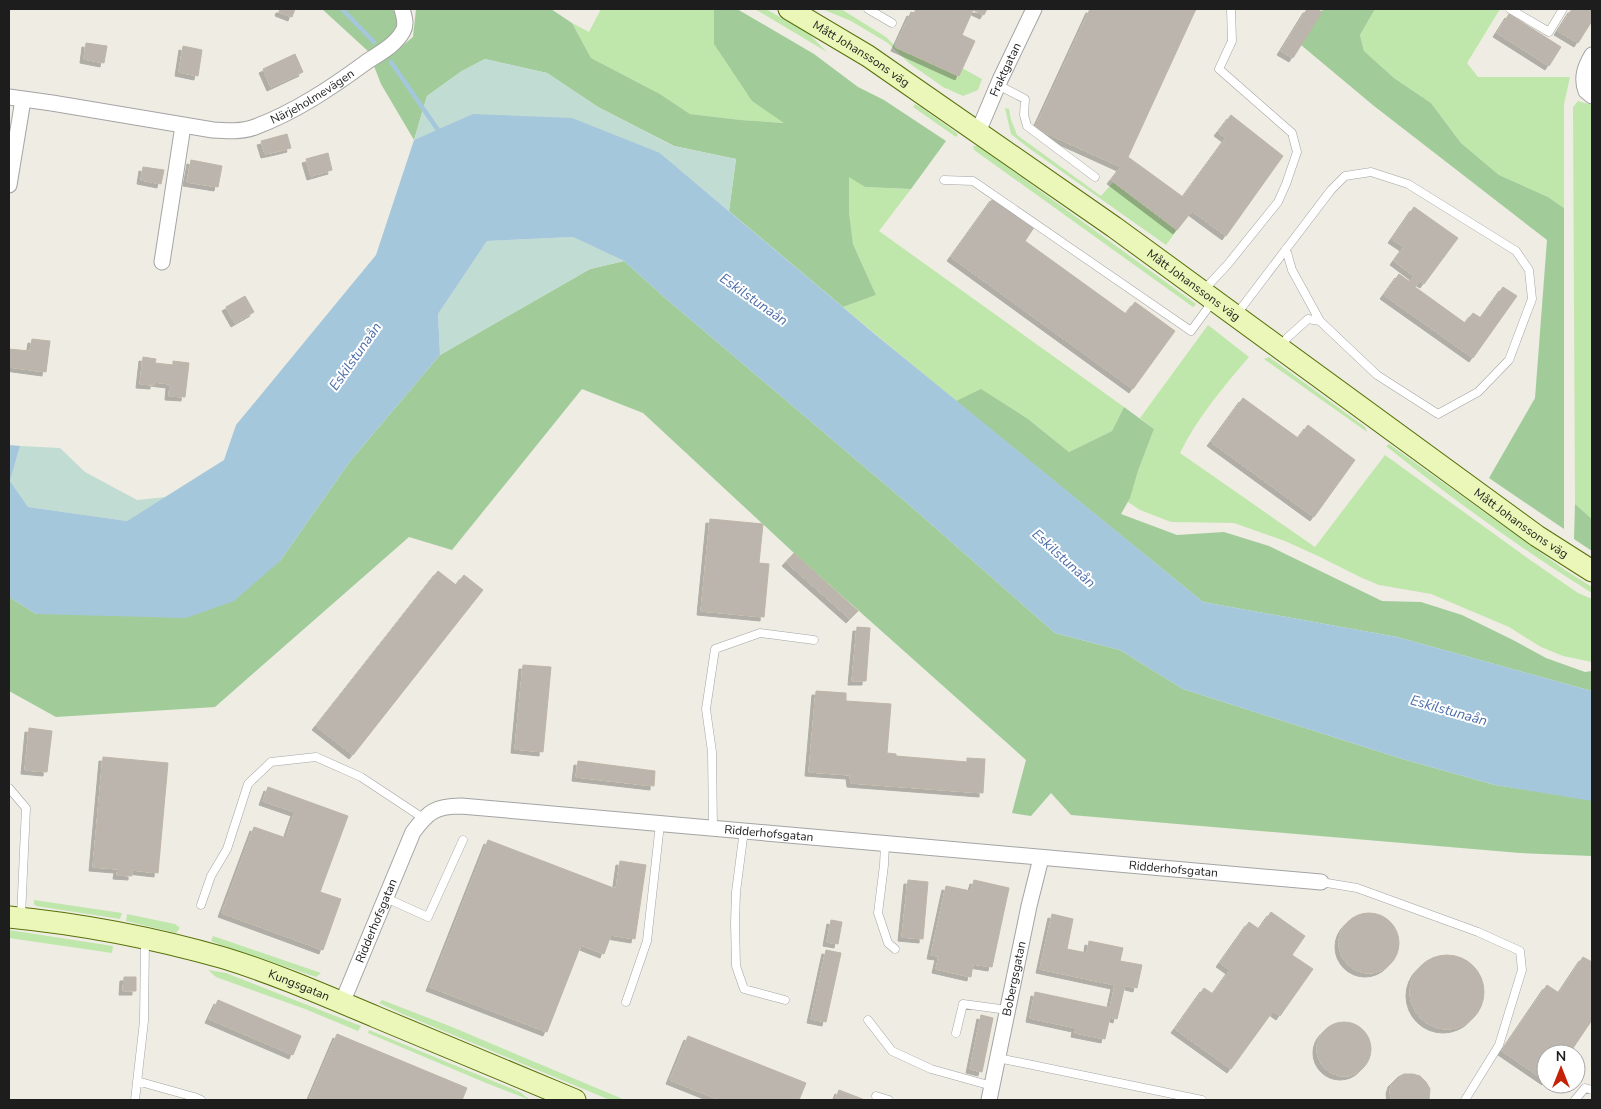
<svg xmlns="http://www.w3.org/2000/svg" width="1601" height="1109" font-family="'Nunito Sans',sans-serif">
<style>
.grass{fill:#c0e7ab}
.forest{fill:#a1cc99}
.wetland{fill:#c1dcd3}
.water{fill:#a5c7db}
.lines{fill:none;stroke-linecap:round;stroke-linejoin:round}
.stream{stroke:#a5c7db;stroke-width:4.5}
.building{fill:#bbb5ad;stroke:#bfb5a6;filter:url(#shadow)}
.lane-casing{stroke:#a4a4a4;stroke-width:9}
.street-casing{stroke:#a4a4a4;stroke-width:17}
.secondary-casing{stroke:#567008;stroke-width:23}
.lane{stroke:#fff;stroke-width:8}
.street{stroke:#fff;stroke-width:15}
.secondary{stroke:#ebf7b8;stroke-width:21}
.labels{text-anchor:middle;stroke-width:4;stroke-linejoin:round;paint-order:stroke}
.street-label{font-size:12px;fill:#1d1d1d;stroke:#fff}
.water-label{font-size:14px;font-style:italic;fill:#4d6eaa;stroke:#fff}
</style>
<defs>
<filter id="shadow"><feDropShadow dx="-4" dy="4" stdDeviation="0" flood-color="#0004"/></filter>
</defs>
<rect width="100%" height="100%" fill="#eeece3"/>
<!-- grass -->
<path class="grass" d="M601 9H714V44L785 123 741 120 690 114 660 94 591 58 572 23 589 32Z
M755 9H766L809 34 827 52Z
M822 9H841L886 37 896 47 958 76 962 68 982 79 978 90 963 96 943 87 909 63 888 43 851 21Z
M1375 9H1500L1467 63 1478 77H1570L1564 104V208L1548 197 1499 175 1461 143 1431 103 1394 78 1364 51 1360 35Z
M1578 101 1592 105V519L1575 504 1573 107Z
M915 104 922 108 958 134 956 137 913 107Z
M1005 108 1009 109 1011 120 1017 135 1101 196 1113 182 1177 230 1166 245 1030 149 1011 134Z
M973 146H977L988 153 1196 304 1193 307 974 150Z
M849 176 865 187 911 189 879 231 1124 407 1112 431 1069 452 1028 419 981 390 956 401 843 307 876 295 853 244 849 212Z
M1208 325 1249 357C1224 386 1197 418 1180 453L1315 547 1385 455 1526 557 1578 593 1592 599V662L1563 656 1541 647 1509 627 1431 594 1379 585 1362 578 1318 556 1285 541 1234 523 1171 522 1140 510 1128 502 1138 471 1154 429 1140 418Z
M1269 357 1365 427 1367 432 1264 359Z
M1389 444 1565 570 1592 587V593C1521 549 1451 498 1386 446Z
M34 900 122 913 120 919 36 906 34 904Z
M127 914 175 924 180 928 176 933 126 921Z
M9 930 113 946 112 953 9 938Z
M213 936 321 973 316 977 221 945 211 941Z
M208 970 226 973 361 1026 358 1031 305 1009 216 977Z
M382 1000 452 1027 625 1100H610L405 1015 379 1003Z
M369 1030 520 1092 530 1100 486 1083 368 1033Z"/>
<!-- forest -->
<path class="forest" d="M322 9H392L398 15V28L391 38 369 52Z
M416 9H551L572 23 591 58 660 94 690 114 741 120 784 123 752 101 714 44V9H737L814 54 858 87 884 100 946 141 911 189 865 187 849 177V212L853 244 876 295 843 307 729 211 736 159 674 146 598 107 547 73 485 59 462 71 427 96 414 140 381 84 374 66 392 54 413 37Z
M1323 9H1375L1360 35 1364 51 1394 78 1431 103 1461 143 1499 175 1548 197 1564 208V529L1489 478 1535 398 1547 240 1374 106 1301 45Z
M624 261 664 297 907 503 1055 633 1120 650 1183 689 1399 758 1495 785 1590 799 1592 801V856L1520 853 1071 815 1051 793 1031 816 1012 813 1026 760 794 553 643 413 582 389 452 550 409 537 215 707 56 717 9 691V597L36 614 280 561 351 460 440 355 590 269Z
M981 389 1028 419 1069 452 1112 431 1124 407 1154 429 1138 471 1130 498 1121 514 1177 535 1224 532 1269 546 1382 601 1421 602 1462 615 1513 640 1546 658 1585 672 1592 671V691L1397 637 1203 602 956 401Z
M1575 504 1592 519V551L1574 539Z"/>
<!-- wetland -->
<path class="wetland" d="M485 59 547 73 598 107 673 146 736 159 729 211 660 153 438 130 414 140 427 96 462 71Z
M573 237 624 261 590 269 440 355 438 314 487 241Z
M20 446 60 448 85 472 137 500 166 497 127 521 28 507 10 481Z"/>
<!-- water -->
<path class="water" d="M473 114 572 118 660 153 876 335 1203 602 1397 637 1592 691V801L1495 785 1399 758 1183 689 1120 650 1055 633 907 503 664 297 624 261 573 237 487 241 438 314 440 355 351 460 280 561 234 601 186 618 36 614 9 597V445L20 446 10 481 28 507 127 521 224 460 236 425 376 255 414 140Z"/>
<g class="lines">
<!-- stream -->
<path class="stream" d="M342 9 374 42
M391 62 438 130 442 132"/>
</g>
<!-- building -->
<path class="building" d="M280 9H295L292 17 279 12Z
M916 9H987L984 15 973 10 962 35 975 41 959 76 895 47 911 12 914 13Z
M1090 9H1196L1128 157 1183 197 1226 138 1218 132 1231 115 1283 156 1226 236 1192 211 1177 230 1111 180 1121 167 1035 128Z
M1307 9H1317L1322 12 1293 58 1281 51Z
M1572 9H1592V21L1578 43 1558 31Z
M1509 14 1561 47 1549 66 1497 33Z
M86 43 107 46 104 63 84 59Z
M183 46 202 50 198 76 179 72Z
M295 54 303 72 271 87 263 69Z
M287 134 291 148 279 151 276 137Z
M276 137 279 151 265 154 261 141Z
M328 153 332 170 311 176 306 159Z
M191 160 222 166 218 187 187 182Z
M143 167 164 170 161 184 141 180Z
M994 197 1035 226 1025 241 1126 314 1135 302 1175 331 1133 389 951 257Z
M1414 207 1458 238 1424 284 1419 281 1415 287 1465 323 1473 313 1481 318 1503 287 1517 296 1473 358 1384 295 1399 274 1410 282 1414 276 1394 261 1404 247 1392 239Z
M245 296 254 312 235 323 226 307Z
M32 339 50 341 46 372 9 367V349L30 351Z
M143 357 156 359 155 363 173 365V361L189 363 185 397 169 396 170 384 154 382V385L140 384Z
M1243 398 1298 438 1308 425 1355 460 1314 517 1211 442Z
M710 519 763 524 759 563 769 564 764 617 701 611Z
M794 553 858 611 850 619 786 562Z
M438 571 456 585 464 575 483 590 353 755 316 726Z
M857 627 870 628 866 681H852Z
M523 665 551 667 543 752 515 749Z
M816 691 846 693V701L891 704 887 753 896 754V756L967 762V758L985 759 983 793 851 783 850 775 809 772Z
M29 728 52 731 47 772 25 770Z
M103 757 168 763 158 873 132 870V876L117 875 118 869 93 867Z
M578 761 655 771 654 786 576 777Z
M268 787 348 816 320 892 341 899 323 950 222 913 254 827 286 838 295 812 263 801Z
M488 840 616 889 620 861 646 865 635 939 611 935 604 954 581 945 547 1032 430 987Z
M908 880 928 882 923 939 902 937Z
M974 880 1009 888 992 967 973 964 971 977 936 969 939 956 931 955 946 886 971 891Z
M1271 912 1305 936 1292 955 1313 969 1280 1016 1273 1011 1231 1069 1175 1029 1204 988 1213 994 1230 970 1220 963 1249 922 1259 929Z
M1339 943a30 30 0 1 1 60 0a30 30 0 1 1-60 0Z
M1052 914 1073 919 1067 949 1087 953 1089 941 1123 948 1120 961 1142 965 1137 988 1125 985 1117 1019 1110 1017 1105 1039 1075 1033 1076 1028 1030 1018 1035 992 1110 1008 1115 985 1040 969Z
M831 920 842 922 838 944 827 942Z
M826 950 841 953 826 1022 811 1019Z
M1410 992a37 37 0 1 1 74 0a37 37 0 1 1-74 0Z
M1583 957 1592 962V1020L1569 1054H1546V1081L1502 1051 1547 985 1559 993Z
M124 977H136V991H123Z
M218 1000 301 1036 293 1055 209 1019Z
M981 1015 993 1018 982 1072 970 1069Z
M1317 1049a27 27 0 1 1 54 0a27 27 0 1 1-54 0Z
M337 1034 467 1088 462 1100H309Z
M688 1036 806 1083 799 1100H720L670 1080Z
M1404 1074H1413L1420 1076 1426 1082 1430 1089 1429 1100H1391L1390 1090 1392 1083 1398 1077Z
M839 1090 865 1100H835Z"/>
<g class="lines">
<!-- lane casing -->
<g class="lane-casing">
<path id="lane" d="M868 9 892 23
M1510 9 1549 32 1563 9
M998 85 1025 99 1024 115 1027 126 1095 177
M944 180 973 181 1191 331 1213 301
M1286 249 1292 270 1320 321
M1203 291 1228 264 1278 202 1286 184 1297 152 1292 133 1219 69 1232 41 1231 9
M1236 315 1331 190 1345 176 1371 172 1408 184 1516 251 1529 270 1532 299 1509 360 1478 392 1438 414 1377 375 1320 321 1308 319 1287 338 1281 347
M9 788 26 808 21 916
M713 828 712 752 706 709 715 649 760 633 814 640
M744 830 736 892 735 923 736 966 744 989 785 1000
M885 843 884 865 878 913 888 943 895 949
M1321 882 1357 888 1478 932 1520 951 1522 970 1499 1045 1465 1100
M386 898 428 917 463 840
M201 905 211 876 227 849 248 784 271 762 316 757 361 777 423 818
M626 1002 647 941 660 824
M868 1020 892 1051 931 1069 992 1086
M956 1033 963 1004 1008 1010
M998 1058 1202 1100
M137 1081 194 1097 201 1100
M876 1096 889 1100
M135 1100 144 1021 145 940
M1575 1100 1585 1088 1592 1090"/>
</g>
<!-- street casing -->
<g class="street-casing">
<g id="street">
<path d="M1592 55C1585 67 1581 78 1586 91L1592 96"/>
<path id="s1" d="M9 97 52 103 213 130C227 131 242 132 255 127 295 112 331 88 365 63 378 54 395 46 403 31 407 24 404 16 402 9"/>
<path id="s2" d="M978 132 1000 80 1034 9"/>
<path d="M9 185 23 100"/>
<path d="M162 262 183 126"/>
<path id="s3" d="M342 1003 413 832C428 812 435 806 461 806L1321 882"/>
<path id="s4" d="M989 1100 1029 906 1041 858"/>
</g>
</g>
<!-- secondary casing -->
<g class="secondary-casing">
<g id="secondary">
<path id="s5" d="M789 9 868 56 1114 227 1537 536 1592 571"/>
<path id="s6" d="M9 917C81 924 154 938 224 958 276 974 326 996 376 1017 443 1045 509 1073 575 1100"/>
</g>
</g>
<!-- lane -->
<use href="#lane" class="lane"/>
<!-- street -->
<use href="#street" class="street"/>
<!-- secondary -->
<use href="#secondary" class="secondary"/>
</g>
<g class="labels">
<!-- street labels -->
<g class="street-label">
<text dy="4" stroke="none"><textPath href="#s5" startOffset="85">Mått Johanssons väg</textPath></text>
<text dy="4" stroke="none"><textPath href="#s2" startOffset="68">Fraktgatan</textPath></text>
<text dy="4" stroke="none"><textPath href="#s1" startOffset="314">Närjeholmevägen</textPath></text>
<text dy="4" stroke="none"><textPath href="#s5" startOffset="490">Mått Johanssons väg</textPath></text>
<text dy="4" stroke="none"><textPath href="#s5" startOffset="895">Mått Johanssons väg</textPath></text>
<text dy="4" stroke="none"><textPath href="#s3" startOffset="552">Ridderhofsgatan</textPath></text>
<text dy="4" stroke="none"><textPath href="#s3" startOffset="958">Ridderhofsgatan</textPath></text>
<text dy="4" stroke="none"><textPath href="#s3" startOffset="89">Ridderhofsgatan</textPath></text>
<text dy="4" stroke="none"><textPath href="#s4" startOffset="124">Bobergsgatan</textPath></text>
<text dy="4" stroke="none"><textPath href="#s6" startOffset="299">Kungsgatan</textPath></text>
</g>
<!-- water labels -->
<g class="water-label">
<text transform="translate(754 299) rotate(35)" y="5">Eskilstunaån</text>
<text transform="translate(355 356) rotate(-55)" y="5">Eskilstunaån</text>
<text transform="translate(1064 558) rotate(42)" y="5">Eskilstunaån</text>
<text transform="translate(1449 710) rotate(16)" y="5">Eskilstunaån</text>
</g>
</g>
<!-- border -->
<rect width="1601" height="1109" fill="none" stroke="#1d1d1d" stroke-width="20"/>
<!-- north arrow -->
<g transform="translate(1561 1069)"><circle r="24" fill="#ffffff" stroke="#a5a5a5"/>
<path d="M0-4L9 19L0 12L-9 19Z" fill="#c42207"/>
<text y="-8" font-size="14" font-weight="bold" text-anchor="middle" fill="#1d1d1d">N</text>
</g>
</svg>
